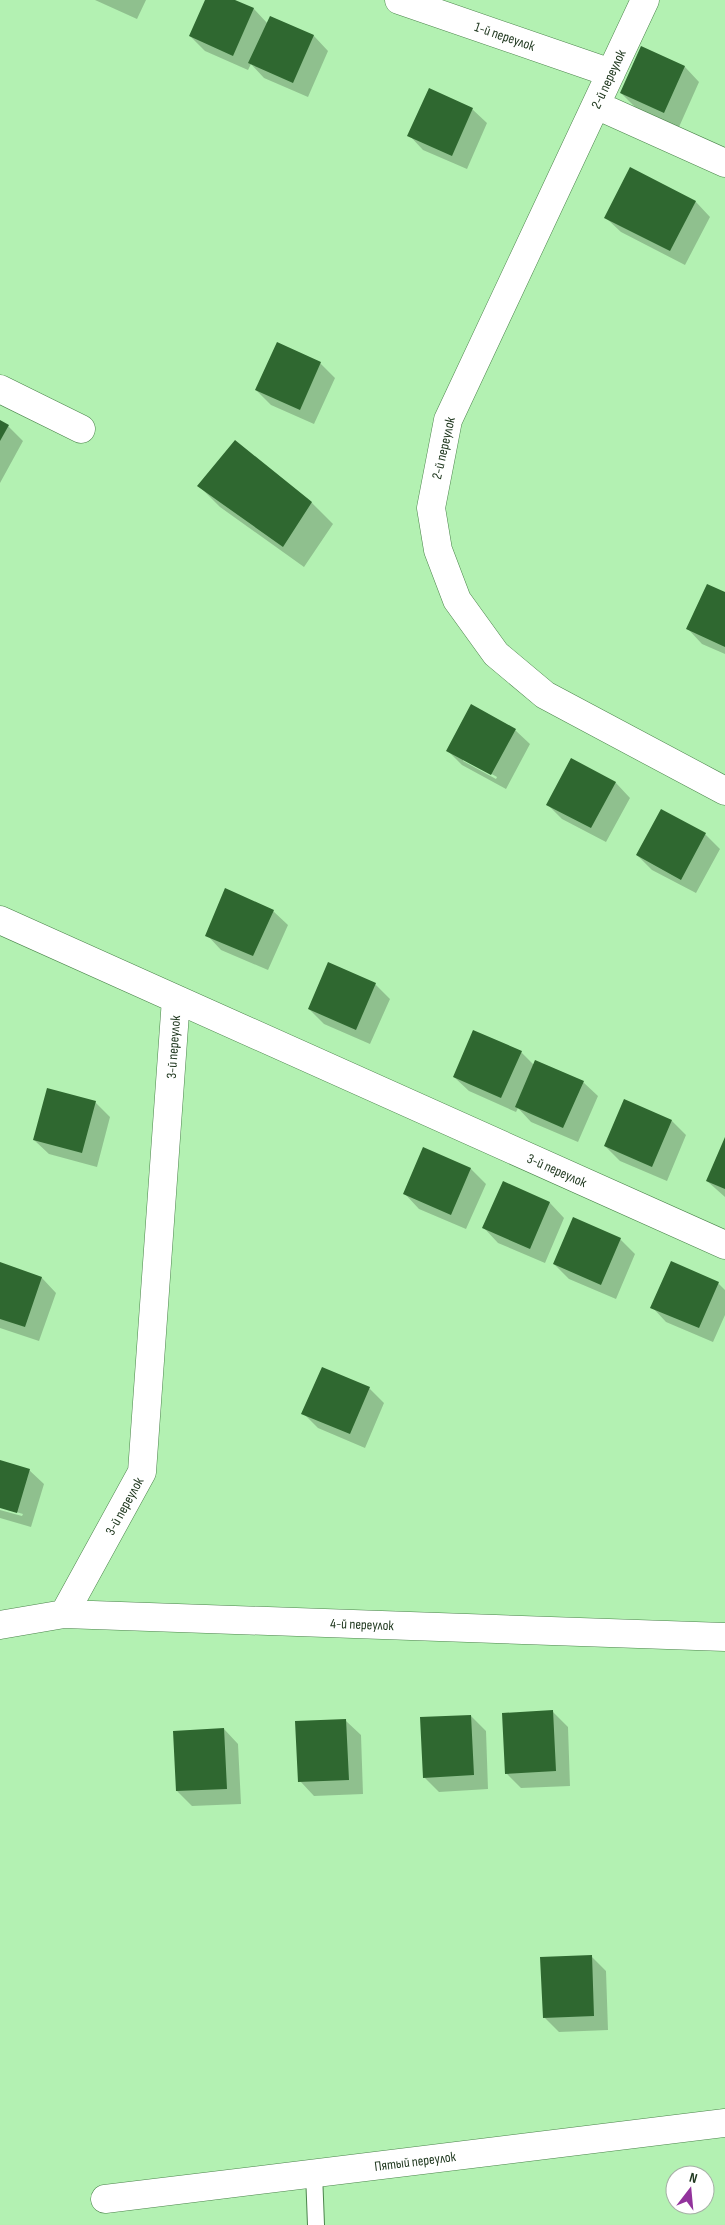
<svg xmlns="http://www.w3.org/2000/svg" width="725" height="2225" font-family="'Sofia Sans Condensed',sans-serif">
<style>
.shadow{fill:#0003;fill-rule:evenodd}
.building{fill:#2f6830}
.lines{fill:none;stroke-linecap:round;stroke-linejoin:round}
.lane-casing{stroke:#4b844b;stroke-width:18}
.street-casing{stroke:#4b844b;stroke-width:29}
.lane{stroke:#fff;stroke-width:16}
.street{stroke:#fff;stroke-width:28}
.labels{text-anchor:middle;stroke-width:5;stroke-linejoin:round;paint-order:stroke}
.street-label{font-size:14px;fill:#213920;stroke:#fff}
</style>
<rect width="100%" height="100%" fill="#b3f1b2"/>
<!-- shadow -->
<path class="shadow" d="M95 0H146L137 19Z
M206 0H232L254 9 268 24 271 17 314 36 328 51 308 97 264 78 251 64 248 70 205 51 190 36Z
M641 48 685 67 699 82 679 127 636 108 621 93Z
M472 109 487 123 467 169 423 150 409 135Z
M631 169 696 202 710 217 685 265 621 232 606 218Z
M320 363 335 378 314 424 271 405 256 390Z
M0 422 8 426 23 441 0 483Z
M235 442 312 503 333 524 304 567 220 507 199 486Z
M725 593V654L702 644 688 629Z
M515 730 530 744 506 789 462 765 447 750ZM463 758 497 777 496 779 463 761Z
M571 760 616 783 630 798 606 842 562 819 548 805Z
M705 834 720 849 696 893 652 870 637 855Z
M273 911 288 925 268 970 221 950 207 935Z
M375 984 390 999 370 1044 324 1024 309 1009Z
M521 1052 534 1065 583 1082 598 1096 578 1142 531 1122 518 1108 516 1112 469 1091 454 1077Z
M95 1102 110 1117 97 1167 49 1154 34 1140Z
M672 1121 686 1135 667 1181 620 1161 605 1146Z
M725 1140V1197L707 1181Z
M424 1149 471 1169 486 1184 466 1229 419 1209 405 1194Z
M503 1183 550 1203 564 1218 545 1263 498 1243 484 1228Z
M620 1239 635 1254 616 1299 569 1279 554 1264Z
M0 1263 42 1278 56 1293 39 1341 0 1328Z
M718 1283 725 1290V1315L713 1342 666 1322 652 1307Z
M369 1388 384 1403 365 1448 318 1428 303 1413Z
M0 1461 29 1470 44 1484 31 1527 0 1518V1510L22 1516 23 1514 0 1507Z
M553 1712 568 1727 570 1786 521 1788 506 1773Z
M471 1716 486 1731 488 1789 439 1792 424 1777Z
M346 1721 361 1735 363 1794 314 1796 300 1781Z
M224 1729 238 1744 241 1804 192 1806 177 1791Z
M591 1956 606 1971 608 2030 559 2032 544 2017Z"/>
<!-- building -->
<path class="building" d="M205 0H235L254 8 233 56 189 36Z
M270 16 314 35 293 83 248 63Z
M641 46 685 66 664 113 620 93Z
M429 88 473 108 452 156 407 136Z
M630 167 696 201 670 251 604 218Z
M277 342 321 362 300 410 255 390Z
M0 420 9 425 0 441Z
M235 440 312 502 283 547 197 486Z
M707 584 725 592V647L686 629Z
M471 704 516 729 491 775 446 751Z
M571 758 616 782 591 828 546 805Z
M661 809 706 833 681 880 636 855Z
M225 888 274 910 253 956 205 936Z
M328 962 376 983 356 1030 308 1009Z
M473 1030 522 1051 501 1098 453 1077Z
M535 1060 584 1081 563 1128 515 1107Z
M47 1088 96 1101 82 1153 33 1140Z
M624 1099 672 1120 652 1167 604 1146Z
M725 1137V1189L706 1181Z
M423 1147 471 1168 451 1215 403 1194Z
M503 1181 550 1202 530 1249 482 1228Z
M573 1217 621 1238 601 1285 553 1264Z
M671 1261 719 1282 699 1328 650 1308Z
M0 1262 42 1277 25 1327 0 1319Z
M322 1367 370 1387 350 1434 301 1414Z
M0 1460 30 1469 17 1513 0 1508Z
M553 1710 556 1771 505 1774 502 1713Z
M471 1715 474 1775 423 1778 420 1717Z
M346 1719 349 1780 298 1782 295 1721Z
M224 1728 227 1789 176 1791 173 1731Z
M592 1955 594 2016 543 2018 540 1957Z"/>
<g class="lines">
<!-- lane casing -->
<g class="lane-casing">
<path id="lane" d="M314 2173 316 2225"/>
</g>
<!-- street casing -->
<g class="street-casing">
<path id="street" d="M399 0 611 73
M645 0 448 420 431 508 438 550 457 600 496 654 545 695 725 791
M596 105 725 163
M0 389 81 429
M0 920 176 999
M64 1614 142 1472 176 999 725 1245
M0 1625 64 1614 725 1637
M105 2199 725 2123"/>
</g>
<!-- lane -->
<use href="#lane" class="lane"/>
<!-- street -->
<use href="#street" class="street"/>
</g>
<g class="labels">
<!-- street labels -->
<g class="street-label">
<text transform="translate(505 36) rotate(19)" y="5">1-й переулок</text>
<text transform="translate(608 79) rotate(-65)" y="5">2-й переулок</text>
<text transform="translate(443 448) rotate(-77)" y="5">2-й переулок</text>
<text transform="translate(173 1047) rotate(-86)" y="5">3-й переулок</text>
<text transform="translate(557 1170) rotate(24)" y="5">3-й переулок</text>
<text transform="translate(124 1506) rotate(-61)" y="5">3-й переулок</text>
<text transform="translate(362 1624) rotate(2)" y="5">4-й переулок</text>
<text transform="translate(415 2161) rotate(-7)" y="5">Пятый переулок</text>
</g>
</g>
<!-- north arrow -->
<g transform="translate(690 2190) rotate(16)"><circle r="24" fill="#ffffff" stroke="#a6b0a6"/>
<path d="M0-4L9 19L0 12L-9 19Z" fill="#92339c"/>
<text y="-8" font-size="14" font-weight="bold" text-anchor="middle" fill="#213920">N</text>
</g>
</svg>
